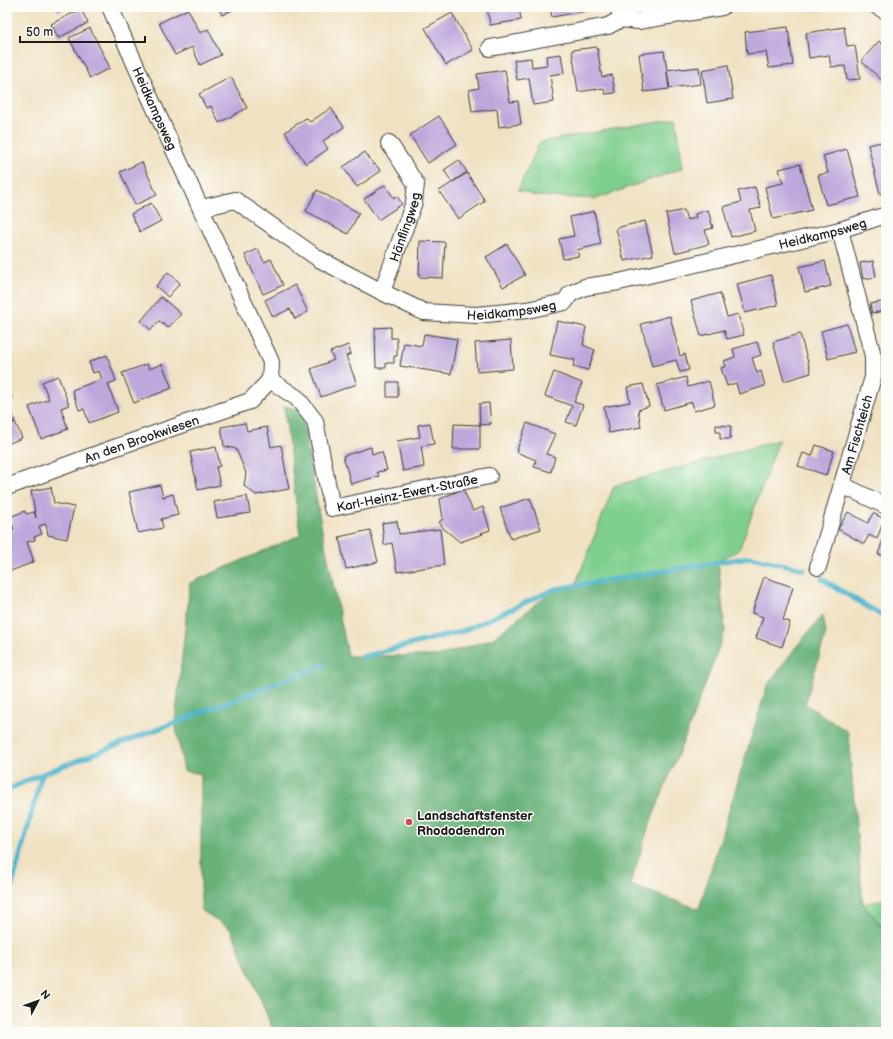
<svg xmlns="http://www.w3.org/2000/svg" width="893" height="1039" font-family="'Balsamiq Sans',sans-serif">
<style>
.green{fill:#7fcf8f;stroke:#4e7656}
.forest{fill:#67b27a;stroke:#42674b}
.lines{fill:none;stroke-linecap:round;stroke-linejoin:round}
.stream{stroke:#4eb5cc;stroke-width:5}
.building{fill:#bda8db}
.minor-casing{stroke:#3c3a35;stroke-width:18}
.minor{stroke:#fff;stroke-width:16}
.poi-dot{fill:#d1495b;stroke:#fdfcf7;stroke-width:1.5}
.labels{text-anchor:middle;stroke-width:3;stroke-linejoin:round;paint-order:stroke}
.street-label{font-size:13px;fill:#1c1c1c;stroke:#fdfcf7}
.poi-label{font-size:13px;font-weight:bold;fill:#1c1c1c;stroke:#fdfcf7;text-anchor:start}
</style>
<rect width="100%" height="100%" fill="#fdfcf7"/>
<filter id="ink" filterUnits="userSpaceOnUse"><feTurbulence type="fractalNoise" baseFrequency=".025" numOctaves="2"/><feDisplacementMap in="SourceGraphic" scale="8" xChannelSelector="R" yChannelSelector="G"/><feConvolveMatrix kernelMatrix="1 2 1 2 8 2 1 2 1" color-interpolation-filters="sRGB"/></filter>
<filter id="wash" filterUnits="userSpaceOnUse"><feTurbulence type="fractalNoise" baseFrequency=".012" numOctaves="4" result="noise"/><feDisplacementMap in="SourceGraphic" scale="16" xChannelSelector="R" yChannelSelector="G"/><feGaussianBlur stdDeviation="0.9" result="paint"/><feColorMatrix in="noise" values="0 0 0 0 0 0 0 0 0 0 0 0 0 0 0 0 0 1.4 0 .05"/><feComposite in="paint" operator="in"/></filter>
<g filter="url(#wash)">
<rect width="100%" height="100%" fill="#f0e1c2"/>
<!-- green -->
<path class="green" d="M676 118 683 168 596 199 536 196 518 190 540 142Z
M779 440 739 550 718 561 575 586 614 486Z
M886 899V931L863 904Z"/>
<!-- forest -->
<path class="forest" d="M284 406 301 410 321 525 348 656H438L492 639 555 589 718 561 725 631 688 730 650 823 630 885 699 909 767 686 796 647 823 615 826 633 805 704 848 732 863 904 886 931V1032H399L397 1025 392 1032H274L231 929 201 910V774L184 771 175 722 190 583 300 535Z"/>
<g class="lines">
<!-- stream -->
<path class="stream" d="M822 579 886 618
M361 657 463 631 555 589 750 557 804 569
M42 774 324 665
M7 790 42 774 7 905"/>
</g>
<g id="blocks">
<!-- building -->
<path class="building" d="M55 7H67L58 12Z
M218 7H239L222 15Z
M487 7H519L521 20 490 25Z
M550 7H586V11L552 17Z
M81 9 88 23 58 38 51 24Z
M188 9 200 33 208 29 221 55 200 65 192 47 175 55 159 23Z
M452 13 473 50 446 65 425 28Z
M788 27 793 65 769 68 766 52 747 54 745 32Z
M844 27 847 46 855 45 860 79 847 80 845 66 831 67 829 55 809 58 806 33Z
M90 28 110 68 90 78 69 38Z
M879 41 886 48V84L861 61Z
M597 47 602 77 612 75 615 93 605 94 604 88 578 92 572 50Z
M664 51 667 70 681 68 682 69 699 67 701 84 670 88 667 72 669 89 644 92 639 54Z
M561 54 564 73 550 75 554 102 533 105 529 78 517 80 514 60 531 58 532 67 547 65 546 56Z
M728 65 733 99 707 103 702 70Z
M505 70 510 102 518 101 521 124 499 127 497 109 472 112 469 90 479 88 477 74Z
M231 77 247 108 219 123 211 106 206 108 199 94Z
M331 108 344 127 323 141 328 149 306 164 285 132 306 118 310 122Z
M439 116 457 144 428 163 410 135Z
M886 141V192L880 194 868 145Z
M847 149 860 197 826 205 818 175 828 173 823 156Z
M365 152 374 165 375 164 381 171 357 187 343 167Z
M459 160 467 172 452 182 444 170Z
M142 162 157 195 135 205 120 172Z
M800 164 812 210 773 219 765 187 783 183 779 169Z
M467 173 485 201 458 219 439 191Z
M385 185 394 198 397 196 402 204 378 220 364 199Z
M755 187 761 208 750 210 755 231 731 237 723 207 741 202 738 191Z
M317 190 359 213 348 234 306 211Z
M151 203 161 221 140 232 131 214Z
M684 210 687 220 696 218 695 214 708 210 713 228 705 230 709 244 675 253 666 214Z
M594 211 601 244 577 250 579 256 563 259 559 239 574 236 570 217Z
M645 221 653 255 624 261 616 228Z
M420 241 445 242 443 278 419 277Z
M507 244 525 275 503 287 486 257Z
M258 249 264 262 271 259 283 285 263 294 245 255Z
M825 261 831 286 805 292 799 267Z
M873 261 876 277 863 279 860 263Z
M168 272 180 283 168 297 156 286Z
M771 275 778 305 745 313 737 284Z
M295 285 308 312 295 319 290 309 273 317 265 300Z
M720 293 727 317 738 314 744 335 727 339 724 330 701 336 691 301Z
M161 297 181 314 168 328 159 321 151 330 141 321Z
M886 301V311L872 313 870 304Z
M670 316 680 356 685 354 689 370 680 372 676 360 652 366 641 324Z
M557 321 586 327 583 345 595 350 588 370 573 366 575 360 550 355Z
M847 324 855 352 828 359 821 331Z
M391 327V338H397V356H394V363H386V368H376L375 328Z
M424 334 457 339 451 374 400 366 404 343 422 346Z
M800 334 811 373 784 381 773 342Z
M511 340 513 369 477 372 475 343Z
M757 342 761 355 752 358 757 373 761 371 765 386 739 394 736 383 727 386 721 368 726 366 724 361 735 357 733 349Z
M348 345 351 354 346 356 357 384 321 397 311 369 334 360 330 352Z
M107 355 116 381 108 384 118 412 89 423 84 409 79 410 72 390 102 379 99 371 93 373 89 362Z
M147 364 149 369 162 364 172 388 134 403 122 373Z
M554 372 582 383 574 402 583 405 576 425 566 422 572 406 545 396Z
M58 376 69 405 61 408 68 429 41 439 29 407 49 399 42 382Z
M686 377 688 387 709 381 715 405 694 411 692 402 664 410 657 385Z
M387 382H398V397H387Z
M643 384 649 406 638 410 641 427 609 433 604 407 630 402 627 387Z
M7 385 12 398 7 400Z
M7 401 15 421 7 424Z
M489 403 491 424 480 425V449H453L454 424 480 425 479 404Z
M15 422 22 438 7 444V425Z
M245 423 247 431 267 427 271 447 281 445 289 489 256 495 244 486 246 473 236 449 224 446 221 427Z
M430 423 434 444 421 446 424 467 403 471 397 441 420 437 418 425Z
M527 423 555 434 546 454 555 457 551 472 534 467 536 460 516 452Z
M716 425 731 426 730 439H720V432H716Z
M816 445 834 451 826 475 798 466 803 453 812 456Z
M216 447 220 466 216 467 220 485 198 490 190 452Z
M371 447 372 454 382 452 387 470 377 472 379 476 351 484 343 456Z
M160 485 163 497 173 494 178 515 161 519 163 528 138 533 129 492Z
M51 487 54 503 74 507 67 539 48 535 46 524 39 526 42 534 34 537 35 540 27 542 34 562 8 572 7 531 14 529 10 517 25 511 26 514 34 512 36 518 31 491Z
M463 489 473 511 483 507 490 530 481 533 483 534 460 542 444 529 439 522 443 519 440 499Z
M247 496 250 513 217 518 214 502Z
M530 498 541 529 511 539 500 508Z
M848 512 868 523 873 513 884 519 877 539 869 535 864 544 838 529Z
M397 521 399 534 440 529 444 565 397 572 392 543 384 545 382 523Z
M370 530 378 562 346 569 339 537Z
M886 532V557L878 554Z
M764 577 793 587 783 620 790 622 782 647 756 638 763 617 752 613Z"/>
</g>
</g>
<g filter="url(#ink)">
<use href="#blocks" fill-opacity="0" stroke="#3c3a35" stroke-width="1"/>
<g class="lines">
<!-- minor casing -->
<g class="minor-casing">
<g id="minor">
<path id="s1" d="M110 7 147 91 271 362 270 380"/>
<path d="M619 7 621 19 638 21 722 7"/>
<path d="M878 7 886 11"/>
<path d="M490 48 608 26 621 19"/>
<path id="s2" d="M202 208 235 200 319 259 382 292 424 312 476 315 527 310 565 302 570 294 585 287 619 282 840 230 886 215"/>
<path id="s3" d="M382 292 414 202 416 184 389 143"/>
<path id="s4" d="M270 380 297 398 315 421 332 508 489 476"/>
<path d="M842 485 886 506"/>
<path id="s5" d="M7 487 111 449 250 401 270 380"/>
<path id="s6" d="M818 567 873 377V356L840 230"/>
</g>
</g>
<!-- minor -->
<use href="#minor" class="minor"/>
</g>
</g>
<!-- markers -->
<circle class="poi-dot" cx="409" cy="822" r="4"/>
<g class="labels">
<!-- street labels -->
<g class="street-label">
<text dy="5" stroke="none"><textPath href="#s1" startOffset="111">Heidkampsweg</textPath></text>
<text dy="5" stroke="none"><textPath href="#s3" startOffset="69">Hänflingweg</textPath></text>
<text dy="5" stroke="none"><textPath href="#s2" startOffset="666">Heidkampsweg</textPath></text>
<text dy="5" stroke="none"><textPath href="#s2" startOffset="342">Heidkampsweg</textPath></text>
<text dy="5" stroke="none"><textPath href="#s6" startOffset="138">Am Fischteich</textPath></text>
<text dy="5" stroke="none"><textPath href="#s5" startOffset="143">An den Brookwiesen</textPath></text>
<text dy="5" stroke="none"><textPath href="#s4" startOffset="227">Karl-Heinz-Ewert-Straße</textPath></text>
</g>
<!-- poi labels -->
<g class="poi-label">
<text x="417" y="820">Landschaftsfenster<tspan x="417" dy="15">Rhododendron</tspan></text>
</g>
</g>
<!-- margin -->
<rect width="893" height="1039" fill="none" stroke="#fdfcf7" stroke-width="24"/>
<!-- north arrow -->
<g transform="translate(38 1001) rotate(49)" stroke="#fdfcf7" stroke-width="3" paint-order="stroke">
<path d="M0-3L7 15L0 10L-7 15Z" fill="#1c1c1c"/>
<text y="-6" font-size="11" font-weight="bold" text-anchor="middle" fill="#1c1c1c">N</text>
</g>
<!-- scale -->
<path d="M20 36v6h125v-6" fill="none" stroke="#1c1c1c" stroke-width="2"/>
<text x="26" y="36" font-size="12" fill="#1c1c1c" stroke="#fdfcf7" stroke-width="3" paint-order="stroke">50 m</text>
</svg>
